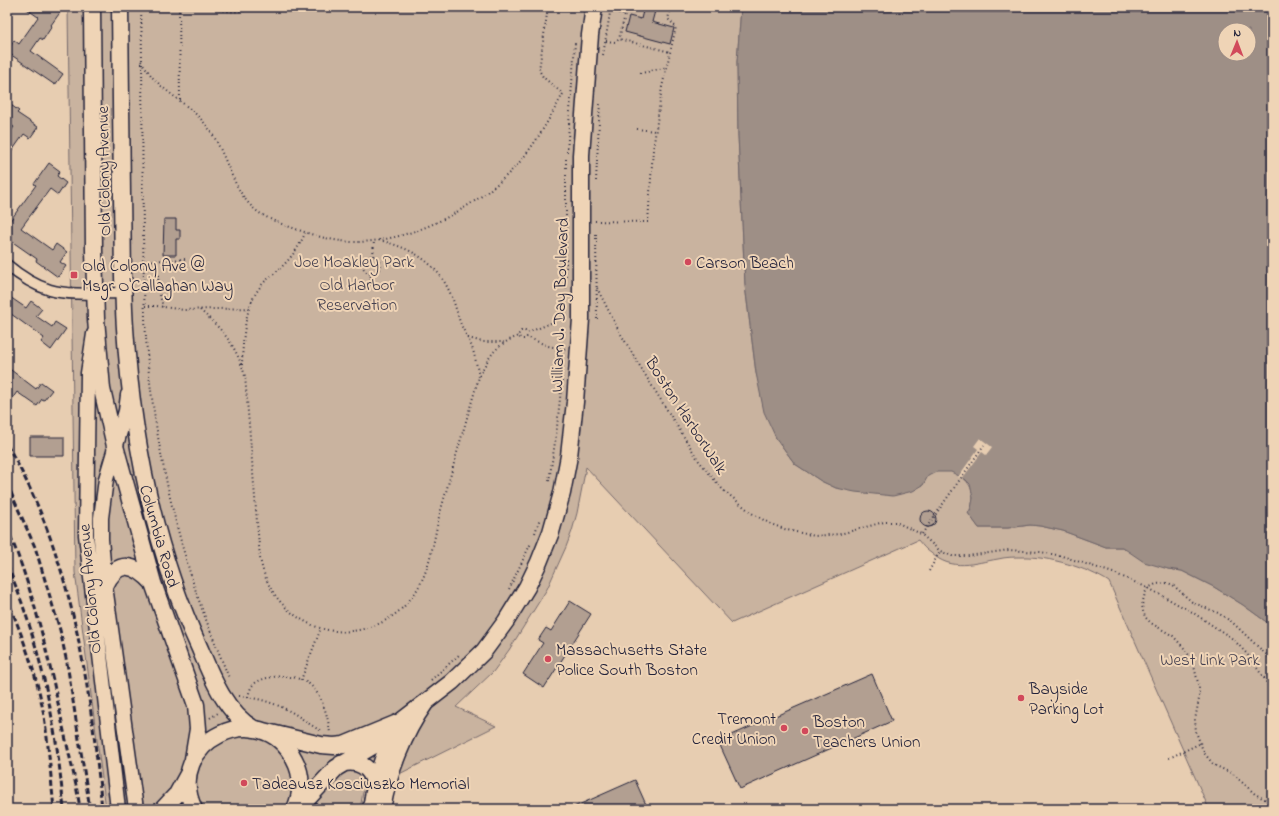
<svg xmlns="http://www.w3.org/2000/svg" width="1279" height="816" font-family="'Indie Flower',sans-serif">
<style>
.green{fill:#c9b39f;stroke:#766a6d}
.water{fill:#9e8f86;stroke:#6c6368;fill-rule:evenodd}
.pier{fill:#e7cdb1}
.building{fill:#b29f91;stroke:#22223b}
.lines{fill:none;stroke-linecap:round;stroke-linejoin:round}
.street-casing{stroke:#22223b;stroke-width:13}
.secondary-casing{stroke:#22223b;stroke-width:17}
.primary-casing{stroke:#22223b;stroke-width:19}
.path{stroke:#22223b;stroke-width:2;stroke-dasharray:1 3;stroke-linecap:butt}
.street{stroke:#efd4b6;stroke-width:10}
.secondary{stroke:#efd4b6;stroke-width:14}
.primary{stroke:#efd4b6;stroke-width:16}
.rail{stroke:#22223b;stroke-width:3;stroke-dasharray:6 3;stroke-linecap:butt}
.poi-dot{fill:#d1495b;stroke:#efd4b6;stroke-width:1.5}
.labels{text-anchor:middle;stroke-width:4;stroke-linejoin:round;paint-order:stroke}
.street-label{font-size:17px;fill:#22223b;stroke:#efd4b6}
.park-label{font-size:17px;fill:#433f4f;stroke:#efd4b6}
.poi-label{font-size:17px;fill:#22223b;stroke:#efd4b6;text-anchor:start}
</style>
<rect width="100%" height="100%" fill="#e7cdb1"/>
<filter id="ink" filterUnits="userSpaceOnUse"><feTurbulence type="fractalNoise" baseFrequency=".025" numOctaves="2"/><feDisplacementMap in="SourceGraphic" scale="8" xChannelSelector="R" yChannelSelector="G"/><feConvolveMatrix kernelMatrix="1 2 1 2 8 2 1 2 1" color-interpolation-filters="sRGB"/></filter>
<g filter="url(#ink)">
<!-- green -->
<path class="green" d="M68 7H741L737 62 738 135 745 285 756 373 776 438 795 464 821 481 836 488 923 485C924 482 926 478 927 476 945 458 987 483 968 513L979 528H1008L1030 525 1040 526 1063 531 1106 547H1122L1168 569 1182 571 1214 587 1243 605 1272 626V809H1209L1109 582C1088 568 1048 556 1022 557 1014 557 1006 557 998 559 974 563 952 572 931 553 926 550 922 545 918 540L732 623 586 467 577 513 572 531 566 547 547 589 509 650 493 672 456 707 496 726 363 792 360 809H106L75 572Z"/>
<!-- water -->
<path class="water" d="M741 7H1272V626L1243 605 1214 587 1182 571 1168 569 1144 562 1122 547H1106L1063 531 1040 526 1030 525 1008 528H979L968 513 971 509 973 498 970 484 965 479 951 472H936L928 476 923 485 913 491 893 496 855 492 836 488 821 481 795 464 776 438 764 412 756 373 745 285 738 135 737 62ZM1225 30H1249V54H1225Z"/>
<!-- pier -->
<path class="pier" d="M980 438 992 447 986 455 982 452 962 479 958 477 978 449 974 446Z"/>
<!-- building -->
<path class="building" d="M24 7H64L51 25 52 26 43 40 40 38 31 51 63 74 55 85 7 52 14 40 19 44 38 17Z
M644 7H656L652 22 674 28 670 44 625 32 629 16 641 19Z
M7 102 19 111 17 113 38 127 30 138 24 134 7 158V136L14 127 7 122Z
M49 163 60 171 57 176 66 183 58 195 50 189 21 228 52 250 56 244 67 252 60 262 66 266 58 277 36 261 37 259 7 238V225L36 185 34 184Z
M164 219H176V230H180V239H176V255H163Z
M7 295 26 308 31 301 42 309 36 316 52 327 55 322 66 329 51 350 41 342 44 338 7 311Z
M7 367 36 389 41 382 52 390 44 400 42 399 37 406 17 392 7 406Z
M30 437H64V456H30Z
M920 519a8 8 0 1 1 16 0a8 8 0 1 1-16 0Z
M570 601 591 614 544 688 523 674 543 643 538 640 546 628 551 631Z
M872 674 892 721 740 789 718 741Z
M635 780 648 809H569L592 799Z"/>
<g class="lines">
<!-- street casing -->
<g class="street-casing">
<path id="street" d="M7 265C20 276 34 285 50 290 70 296 102 293 124 293"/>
</g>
<!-- secondary casing -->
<g class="secondary-casing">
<path id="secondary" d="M94 334 88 373 86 535 118 809
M128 395 126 411 106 479 101 518V539L105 586 136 809
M370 809C374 781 382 753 396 728
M383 809C389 774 405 733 425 705"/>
</g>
<!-- primary casing -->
<g class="primary-casing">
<path id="primary" d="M92 7 94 250 96 319 102 389 115 446 153 583 196 705 198 729 193 759
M120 7C121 70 121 133 122 196 123 240 122 284 125 328 132 437 154 549 200 649 212 678 226 713 254 729
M105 586C118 558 135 564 153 583
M263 731 321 745 334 746 344 745 400 722 452 682 484 651 506 621 527 587 539 562 551 532 562 493 569 456 575 402 581 319V155L590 35 594 7
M341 764C357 759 372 767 374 784
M163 809 177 794 188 774
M194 809C162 742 261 694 294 759 303 775 302 793 295 809
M298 809 336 768 378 743 395 727"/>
</g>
<!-- path -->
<path class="path" d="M141 7C143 82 142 158 143 233 144 280 144 327 149 374 157 443 171 512 192 579 202 612 216 645 229 678
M179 7 180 101
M212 7C227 13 241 13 256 7
M611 10 625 15 619 39
M624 14 626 7
M606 41 616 42 619 39 670 52
M603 55 611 7
M141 61C147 69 151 77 158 83 175 99 196 110 209 129 227 154 233 194 258 212 268 219 281 224 293 228 312 235 332 241 352 242 411 243 477 208 517 165 536 144 549 119 563 94L543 77 539 70 548 7
M640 73 647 72 667 67
M637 129 655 131
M567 152 575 43
M596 181 600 102
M595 221 648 222 653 150 662 87 676 27 668 19 671 7
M596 234 597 321
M379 240C413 249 437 262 451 295 455 304 457 313 460 322 463 330 468 338 472 347 475 356 477 367 479 377
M373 256 374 240
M363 265a9 9 0 1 1 18 0a9 9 0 1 1-18 0Z
M144 261 186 259
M158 275 159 292 163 307
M370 285 371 273
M566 288V156
M597 288 619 331 644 373 699 461 723 490 753 514 771 524 787 530 815 536 840 534 884 522H896L921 534 940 551 952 556H968L1009 550 1041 552 1062 556 1116 574 1148 588 1192 612 1233 639 1247 654 1264 678 1272 694
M145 306H157L184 310 250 308
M200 310C224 331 236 345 245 376L260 558C266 591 286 615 317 627 351 639 391 626 412 597 429 575 433 544 439 517 452 470 465 424 479 377 489 356 496 344 519 336
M468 338 483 342H504
M565 349 548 346 527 337 525 339H522L519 337V334L521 331H525L527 333 563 318H566
M242 365C243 339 244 308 260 287 264 281 271 277 276 272 289 261 299 248 305 233
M549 481 556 436 562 380
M535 533 540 518
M922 534 984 445
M929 571 940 551
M509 589 531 543
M1272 660 1232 622 1218 613 1192 602 1173 585 1168 583 1156 584 1148 588 1145 593 1142 605 1143 611 1145 617 1151 623 1173 636 1185 649 1193 662 1199 687V699L1195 720 1196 732 1204 753 1214 765 1233 774 1255 794 1272 803
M1264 678 1272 674
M301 680 321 628
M431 680 459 655
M239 696C258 698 276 703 293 713 302 718 311 726 320 730
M248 697C249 693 250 688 253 685 263 674 296 674 308 683 322 694 328 716 330 733
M210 718 218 713
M1169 758 1199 744"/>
<!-- street -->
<use href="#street" class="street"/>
<!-- secondary -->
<use href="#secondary" class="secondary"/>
<!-- primary -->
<use href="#primary" class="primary"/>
<!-- rail -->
<path class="rail" d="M7 445C72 555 90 683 102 809
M7 484 35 547 60 630 67 663 90 809
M7 528C34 591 48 656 62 722 68 751 76 780 80 809
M7 565C29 615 45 675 54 730 59 756 61 783 64 809
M7 598C19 628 31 659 39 691 48 729 50 770 54 809"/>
</g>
</g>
<!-- markers -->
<g class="poi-dot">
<circle cx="688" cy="262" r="4"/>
<rect x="70" y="271" width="8" height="8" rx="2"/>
<circle cx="548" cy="659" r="4"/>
<circle cx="1021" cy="698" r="4"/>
<circle cx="784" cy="728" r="4"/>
<circle cx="805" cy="731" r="4"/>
<circle cx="244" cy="783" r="4"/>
</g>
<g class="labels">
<!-- street labels -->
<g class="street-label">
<text transform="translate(103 171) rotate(-91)" y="6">Old Colony Avenue</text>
<text transform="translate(559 305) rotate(-88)" y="6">William J. Day Boulevard</text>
<text transform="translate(687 415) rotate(57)" y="6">Boston HarborWalk</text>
<text transform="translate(160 536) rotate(74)" y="6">Columbia Road</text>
<text transform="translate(89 589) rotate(-95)" y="6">Old Colony Avenue</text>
</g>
<!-- park labels -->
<g class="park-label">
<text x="354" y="267">Joe Moakley Park</text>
<text x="357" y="290">Old Harbor<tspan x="357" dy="20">Reservation</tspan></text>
<text x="1210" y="665">West Link Park</text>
</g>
<!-- poi labels -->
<g class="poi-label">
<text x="696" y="268">Carson Beach</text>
<text x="82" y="271">Old Colony Ave @<tspan x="82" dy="20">Msgr O'Callaghan Way</tspan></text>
<text x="556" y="655">Massachusetts State<tspan x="556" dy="20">Police South Boston</tspan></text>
<text x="1029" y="694">Bayside<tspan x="1029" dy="20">Parking Lot</tspan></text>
<text x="776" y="724" text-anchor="end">Tremont<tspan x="776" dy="20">Credit Union</tspan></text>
<text x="813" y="727">Boston<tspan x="813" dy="20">Teachers Union</tspan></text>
<text x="252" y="789">Tadeausz Kosciuszko Memorial</text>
</g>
</g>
<!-- margin -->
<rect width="1279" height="816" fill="none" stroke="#efd4b6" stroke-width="24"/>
<rect x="12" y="12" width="1255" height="792" fill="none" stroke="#22223b" stroke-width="1.5" filter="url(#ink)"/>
<!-- north arrow -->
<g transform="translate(1237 42) rotate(1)"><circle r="19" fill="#efd4b6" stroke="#9d8d85"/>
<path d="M0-3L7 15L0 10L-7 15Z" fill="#d1495b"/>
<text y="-6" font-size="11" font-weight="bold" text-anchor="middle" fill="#22223b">N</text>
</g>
</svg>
